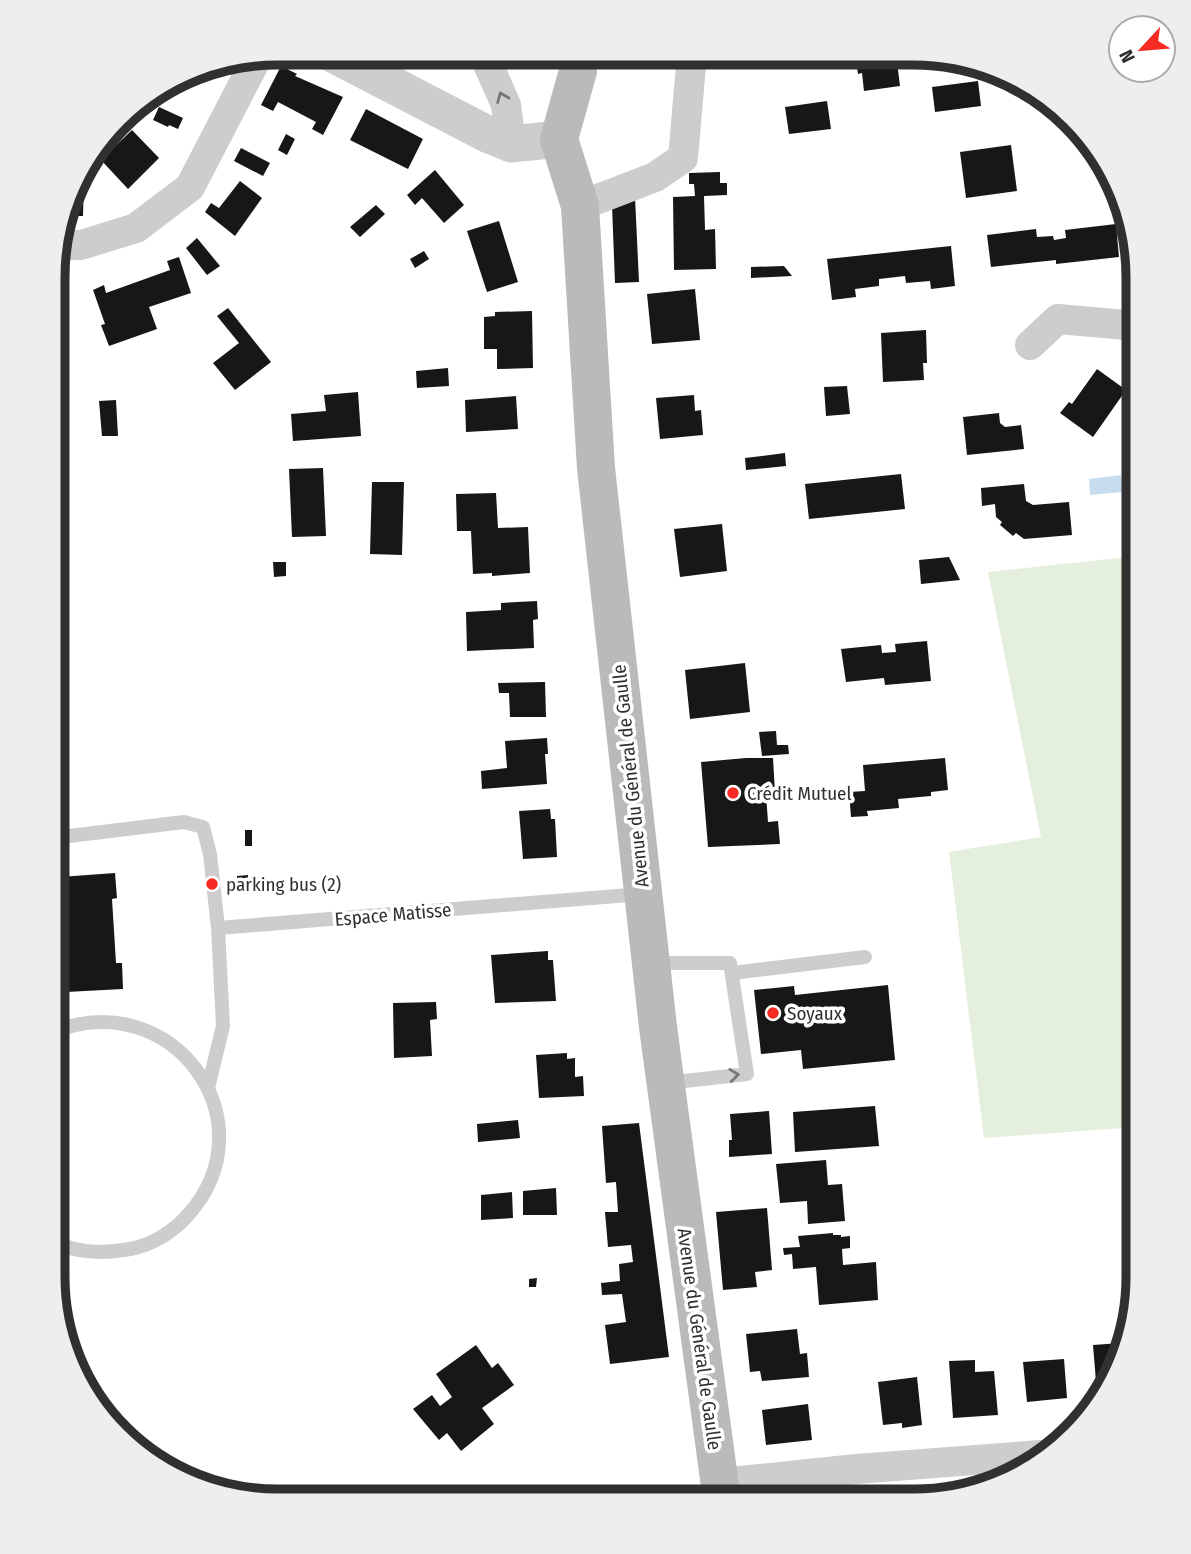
<svg xmlns="http://www.w3.org/2000/svg" width="1191" height="1554" font-family="'Fira Sans Condensed',sans-serif">
<style>
.green{fill:#e5efdd}
.water{fill:#c8dcf0}
.building{fill:#171717}
.lines{fill:none;stroke-linecap:round;stroke-linejoin:round}
.service{stroke:#cdcdcd;stroke-width:14}
.minor{stroke:#cdcdcd;stroke-width:30}
.tertiary{stroke:#cdcdcd;stroke-width:37}
.secondary{stroke:#bababa;stroke-width:38}
.oneway{stroke:#777}
.poi-dot{fill:#f62b23;stroke:#fff;stroke-width:2.5}
.labels{text-anchor:middle;stroke-width:7;stroke-linejoin:round;paint-order:stroke}
.street-label{font-size:19px;fill:#303030;stroke:#fff}
.poi-label{font-size:19px;fill:#303030;stroke:#fff;text-anchor:start}
.rim{fill:none;stroke:#303030;stroke-width:9}
</style>
<rect width="100%" height="100%" fill="#fff"/>
<!-- green -->
<path class="green" d="M1138 556V1127L984 1138 949 852 1041 837 988 572Z"/>
<!-- water -->
<path class="water" d="M1121 475 1123 492 1090 495 1089 479Z"/>
<!-- building -->
<path class="building" d="M855 54H896L900 86 864 91 862 73 858 74Z
M218 62 210 78 198 72 204 65Z
M281 66 297 74 295 76 343 97 323 135 312 129 316 122 278 102 273 111 261 105Z
M978 81 981 106 935 112 932 87Z
M827 101 831 129 789 134 785 107Z
M159 107 183 118 178 129 169 125 168 127 153 120Z
M129 108 135 110 129 123 121 118Z
M366 109 423 139 408 169 350 140Z
M132 130 159 158 128 189 101 160Z
M286 134 295 139 287 155 278 150Z
M1011 145 1017 191 966 198 960 152Z
M241 148 270 163 263 176 234 161Z
M435 170 464 205 444 223 422 198 415 205 407 195Z
M720 172V183H727V195L704 196 705 230 715 229 716 269 674 270 673 197 695 196 694 184H689V173Z
M78 178 84 179 83 216H70L71 208H68Z
M240 181 262 198 235 236 205 212 211 203 219 208Z
M635 197 639 282 615 283 612 205Z
M376 205 385 214 360 237 350 227Z
M499 221 518 282 487 292 467 231Z
M1116 224 1119 257 1056 264V260L991 267 987 235 1036 229 1037 237 1053 236 1054 240 1066 238 1065 230Z
M197 238 220 266 207 275 186 248Z
M951 246 955 286 931 289 930 281 906 283 905 276 879 279V286L855 289 856 297 832 300 827 259Z
M424 251 429 259 415 268 410 259Z
M179 257 191 293 149 307 157 329 109 346 101 325 105 324 93 290 104 285 106 293 170 270 167 261Z
M784 266 792 276 751 278V267Z
M54 284 67 286 62 322H54Z
M695 289 700 340 652 344 647 294Z
M228 308 271 362 235 390 213 363 239 343 217 316Z
M532 311 533 368 497 369V349H484V317L495 316V312Z
M926 330 927 363H923L924 380 883 382 881 333Z
M448 368 449 386 417 388 416 371Z
M1097 369 1126 390 1093 437 1060 413 1069 402 1072 404Z
M847 386 850 414 826 416 824 387Z
M358 392 361 436 293 441 291 414 326 411 324 395Z
M694 395 695 411 701 410 703 435 660 439 656 398Z
M516 396 518 429 466 432 465 400Z
M116 400 118 436H102L99 401Z
M999 413 1000 423 1005 427 1021 425 1024 449 967 455 963 417Z
M785 453 786 466 746 470 745 458Z
M323 468 326 536 292 537 289 469Z
M901 474 905 509 809 519 805 484Z
M372 482H404L402 555 370 554Z
M1024 484 1026 501 1033 505 1069 502 1072 535 1024 539 1016 533 1013 536 1000 525 1002 522 996 517 995 504 982 506 981 488Z
M496 493 498 528 528 527 530 573 492 576V573L473 574 471 531H457L456 494Z
M1137 502 1138 531H1128L1127 503Z
M722 524 727 571 680 577 674 529Z
M949 557 960 580 921 584 919 560Z
M273 562H286V576L274 577Z
M537 601 538 619 533 620 534 648 467 651 466 612 501 610V603Z
M927 641 931 681 885 685 884 678 846 682 841 649 881 645 882 653 896 652 895 644Z
M745 663 750 712 690 719 685 670Z
M545 682 546 717H510L509 693H499L498 683Z
M776 731 777 745H788L789 754 762 756 759 732Z
M547 738 548 754H545L547 784 482 789 481 771 507 768 505 741Z
M746 758H773L775 793 766 794 768 822 778 821 780 844 708 847 701 762Z
M945 758 948 790 931 792V796L898 799 899 808 867 811 868 816 851 817 849 792 865 791 863 765Z
M550 809 551 819H555L557 857 523 859 519 811Z
M245 830H252V846H245Z
M115 873 117 898 112 899 116 963H122L123 989 66 992V982L53 1000V879L60 887V877Z
M248 875V889H237V876Z
M548 951V960H553L556 1001 495 1003 491 955Z
M888 985 895 1060 803 1069 801 1050 761 1054 754 990 794 986 795 995Z
M436 1002 437 1019 430 1020 432 1056 394 1058 393 1003Z
M567 1053V1059L575 1058V1077L583 1076 584 1096 539 1098 536 1055Z
M875 1106 879 1146 795 1152 793 1112Z
M769 1111 772 1154 729 1157V1140H732L730 1114Z
M518 1120 520 1138 478 1142 477 1124Z
M639 1123 669 1357 610 1364 605 1325 626 1322 622 1294 602 1295 601 1283 620 1281 619 1264 633 1262 631 1245 608 1247 605 1212H618L616 1182 606 1183 602 1126Z
M826 1160 828 1185 842 1184 845 1221 808 1224 807 1201 780 1203 776 1164Z
M556 1188 557 1215H523V1191Z
M512 1192 513 1218 481 1220V1195Z
M767 1208 772 1270 755 1272 757 1287 723 1290 716 1212Z
M833 1233V1235H841V1237L850 1236V1248L842 1249 843 1265 876 1262 878 1300 819 1305 816 1267 793 1269 792 1254 784 1255 783 1248 800 1247 798 1236Z
M537 1278 536 1287H529V1279Z
M797 1329 800 1354 807 1353 809 1377 762 1381 760 1371 750 1372 746 1334Z
M1121 1343 1104 1393H1097L1093 1345Z
M476 1345 492 1368 498 1363 514 1385 482 1408 494 1424 461 1451 447 1433 439 1440 413 1409 432 1395 440 1406 452 1397 436 1374Z
M1064 1359 1067 1398 1027 1402 1023 1362Z
M975 1360V1372L994 1371 998 1415 953 1418 949 1361Z
M917 1377 922 1425 902 1428V1423L883 1425 878 1382Z
M808 1404 812 1440 766 1445 762 1410Z"/>
<g class="lines">
<!-- service -->
<path class="service" d="M53 838 184 822 203 827 210 854 218 928 223 1026 208 1088
M218 928 642 894
M652 963H730L747 1074 667 1083
M732 973 865 957
M53 1241C77 1254 103 1254 130 1249 152 1245 173 1232 188 1215 272 1121 172 984 53 1032"/>
<!-- minor -->
<path class="minor" d="M483 53 506 105 511 144
M580 206 655 177 683 158 692 54
M55 245H81L136 228 190 187 258 56
M1030 345 1058 319 1138 326
M721 1488 740 1481 856 1469 1040 1455"/>
<!-- tertiary -->
<path class="tertiary" d="M331 53 489 135 511 144 559 139"/>
<!-- secondary -->
<path class="secondary" d="M578 53V71L559 139 580 206 596 468 658 1027 722 1501"/>
</g>
<!-- one-way arrows -->
<defs><path id="oneway-chevron" d="M-2-3.5L2.5 0L-2 3.5" fill="none" stroke-width="1.6" stroke-linecap="round" stroke-linejoin="round" transform="scale(1.75)"/></defs>
<g class="oneway">
<use href="#oneway-chevron" transform="translate(502 97) rotate(-112)"/>
<use href="#oneway-chevron" transform="translate(734 1075) rotate(-7)"/>
</g>
<!-- markers -->
<g class="poi-dot">
<circle cx="733" cy="793" r="7"/>
<circle cx="212" cy="884" r="7"/>
<circle cx="773" cy="1013" r="7"/>
</g>
<g class="labels">
<!-- street labels -->
<g class="street-label">
<text transform="translate(630 776) rotate(-96)" y="7">Avenue du Général de Gaulle</text>
<text transform="translate(393 914) rotate(-5)" y="7">Espace Matisse</text>
<text transform="translate(700 1339) rotate(82)" y="7">Avenue du Général de Gaulle</text>
</g>
<!-- poi labels -->
<g class="poi-label">
<text x="747" y="800">Crédit Mutuel</text>
<text x="226" y="891">parking bus (2)</text>
<text x="787" y="1020">Soyaux</text>
</g>
</g>
<!-- crop -->
<path d="M0 0H1191V1554H0ZM277 65H914A212 212 0 0 1 1126 277V1277A212 212 0 0 1 914 1489H277A212 212 0 0 1 65 1277V277A212 212 0 0 1 277 65Z" fill="#eee" fill-rule="evenodd"/>
<path class="rim" d="M277 65H914A212 212 0 0 1 1126 277V1277A212 212 0 0 1 914 1489H277A212 212 0 0 1 65 1277V277A212 212 0 0 1 277 65Z"/>
<!-- north arrow -->
<g transform="translate(1142 49) rotate(244)"><circle r="33" fill="#ffffff" stroke="#acacac" stroke-width="2"/>
<path d="M0-5L12 26L0 18L-12 26Z" fill="#f62b23"/>
<text y="-10" font-size="19" font-weight="bold" text-anchor="middle" fill="#303030">N</text>
</g>
</svg>
